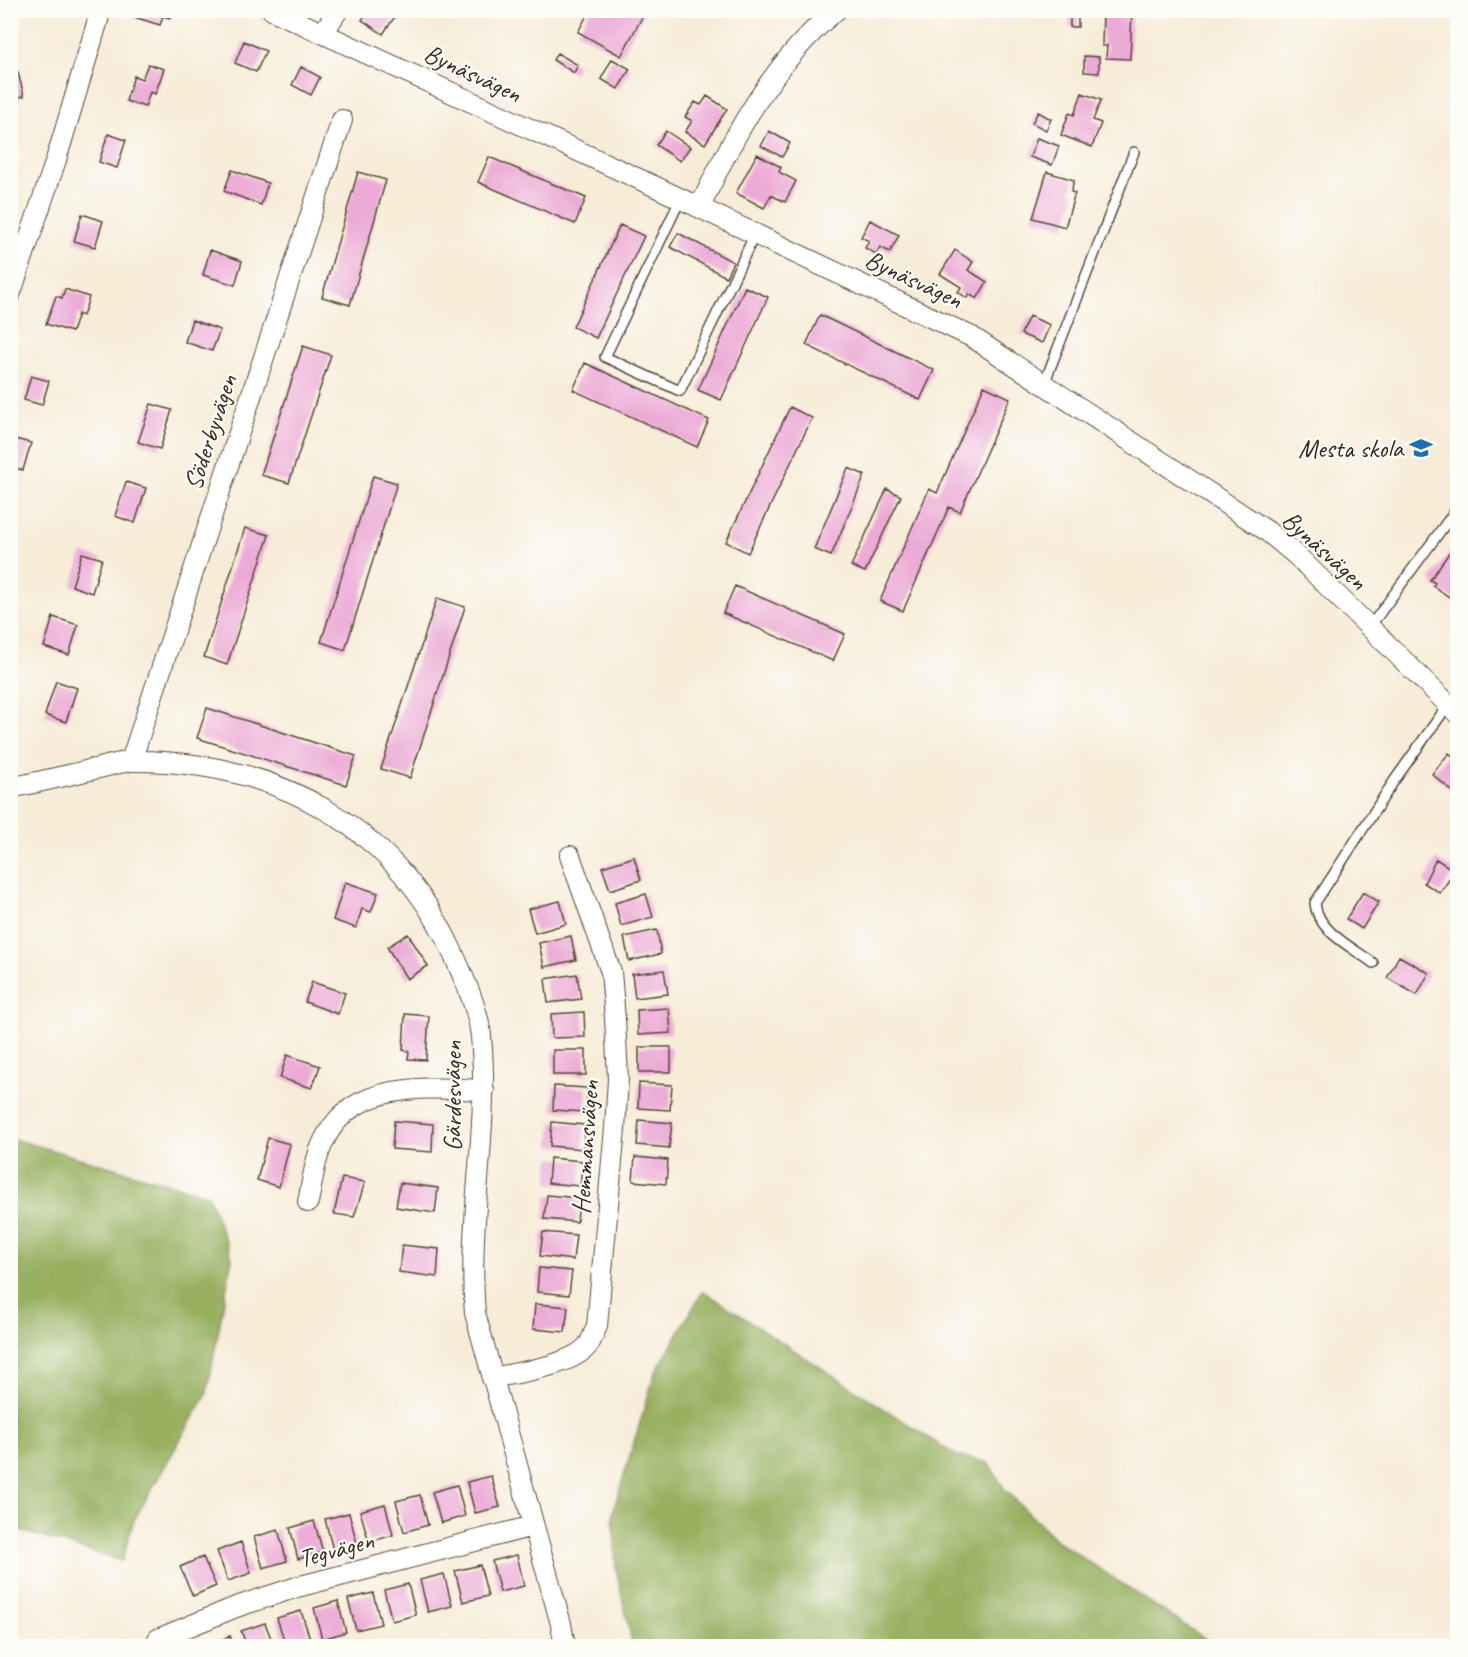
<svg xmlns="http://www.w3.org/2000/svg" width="1468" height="1657" font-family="Caveat,sans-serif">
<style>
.forest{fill:#96b061;stroke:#686d40;stroke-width:1.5}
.building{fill:#ecaad6}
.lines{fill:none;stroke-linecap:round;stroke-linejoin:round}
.lane-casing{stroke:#57473a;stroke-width:12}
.street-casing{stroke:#57473a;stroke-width:22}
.lane{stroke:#fff;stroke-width:9}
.street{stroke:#fff;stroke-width:20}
.labels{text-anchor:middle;stroke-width:4.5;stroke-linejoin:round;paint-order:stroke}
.street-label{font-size:26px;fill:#3b2a1e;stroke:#fdfcf7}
.poi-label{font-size:26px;fill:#3b2a1e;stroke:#fdfcf7;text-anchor:end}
</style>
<rect width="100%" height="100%" fill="#fdfcf7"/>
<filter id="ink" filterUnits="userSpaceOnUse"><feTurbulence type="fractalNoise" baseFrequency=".0167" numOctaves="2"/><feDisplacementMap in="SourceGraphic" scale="12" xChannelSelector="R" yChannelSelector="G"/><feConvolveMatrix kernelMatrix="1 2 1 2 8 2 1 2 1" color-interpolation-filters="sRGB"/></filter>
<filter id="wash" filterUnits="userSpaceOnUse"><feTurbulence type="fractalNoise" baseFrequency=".008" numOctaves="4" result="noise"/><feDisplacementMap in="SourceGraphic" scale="24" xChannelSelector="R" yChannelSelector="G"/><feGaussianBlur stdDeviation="1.35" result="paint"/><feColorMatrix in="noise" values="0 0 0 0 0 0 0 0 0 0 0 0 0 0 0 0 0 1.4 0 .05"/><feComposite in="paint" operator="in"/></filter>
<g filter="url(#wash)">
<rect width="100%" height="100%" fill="#f7ecd8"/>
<!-- forest -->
<path class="forest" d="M10 1138 208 1195 232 1258 207 1393 133 1522 122 1561 11 1528Z
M703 1291 955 1455 988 1463 1005 1490 1057 1541 1216 1646H633L616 1569 613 1512 655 1373Z"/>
<g id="blocks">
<!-- building -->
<path class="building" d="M136 10H172L170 18 163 16 160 25 134 17Z
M368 10H384L394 18 383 34 362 20Z
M590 10H646L621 56 578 32Z
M1060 10H1078V27H1070V13H1060Z
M1103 10H1132L1130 59 1106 58 1107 46H1102Z
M244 41 266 51 256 72 235 63Z
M557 53 578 65 574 73 553 60Z
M1084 56 1099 57V73L1084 72Z
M612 59 630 69 618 89 601 79Z
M148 64 164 69 155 94 150 92 145 107 126 101 134 76 142 79Z
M301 67 320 77 311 95 292 85Z
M18 72 24 96 12 99 13 104 10 105V74Z
M1082 93 1101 100 1093 120 1101 123 1092 147 1061 135 1069 113 1074 115Z
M707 96 727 109 705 144 685 132 692 121 685 117 695 102 701 105Z
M1038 112 1051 119 1046 130 1032 123Z
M666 131 690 147 680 161 656 145Z
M769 131 790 143 782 157 761 146Z
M108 134 126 140 117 168 99 162Z
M1037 138 1059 146 1052 165 1030 157Z
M757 154 781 167 779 172 796 181 785 202 771 195 764 208 736 193Z
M489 157 586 198 575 224 478 182Z
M232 170 268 183 261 205 224 191Z
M358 172 386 180 350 305 322 297Z
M1047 172 1074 180 1071 192 1075 193 1065 227 1033 218Z
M82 214 103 221 95 247 74 241Z
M870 220 899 235 890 252 880 247 876 254 865 248 869 241 861 237Z
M620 225 644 236 596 338 573 327Z
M678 233 733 262 726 277 670 247Z
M210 250 242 261 235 285 203 275Z
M955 250 973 262 968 270 987 282 977 299 969 294 967 298 958 292 961 287 940 274Z
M745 287 768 297 721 400 698 390Z
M65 289 89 297 83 316 78 314 72 332 46 324 56 296 62 298Z
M820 315 934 370 920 400 806 345Z
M1029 316 1050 325 1042 343 1021 334Z
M192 320 220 330 212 351 185 342Z
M303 346 331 355 289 483 261 475Z
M585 363 709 420 697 447 573 390Z
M31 376 49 381 42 405 24 400Z
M984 386 1010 398 960 512 949 507 903 611 880 601 929 489 937 493Z
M151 404 172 410 160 449 138 442Z
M790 407 812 418 748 553 726 542Z
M11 438 31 443 23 470 10 467Z
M848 468 865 475 831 556 814 549Z
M373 476 397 483 345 650 321 642Z
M126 482 146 488 135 523 115 516Z
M887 489 901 496 865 572 851 566Z
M245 528 269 535 227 665 204 657Z
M1458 540V603L1433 586 1435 583 1430 580Z
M82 553 102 559 92 593 72 586Z
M735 586 845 634 833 661 723 613Z
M437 598 465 607 410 778 381 769Z
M53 617 78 625 69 655 44 647Z
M56 681 77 688 66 722 45 715Z
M207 708 356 756 346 785 197 738Z
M1449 753 1458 761V796L1432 774Z
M634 857 641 880 610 890 602 867Z
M1436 859 1455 871 1440 893 1424 883Z
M345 882 378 893 371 912 362 909 356 928 333 920Z
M1363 892 1379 902 1362 929 1346 919Z
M646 894 653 917 621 926 615 903Z
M560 901 566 924 535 933 528 909Z
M657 930 661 954 629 961 624 937Z
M408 934 428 966 407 979 387 947Z
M571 936 576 960 544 967 539 943Z
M1399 956 1429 973 1417 995 1387 978Z
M664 970 668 994 635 998 632 974Z
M577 974 581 999 548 1003 545 979Z
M312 982 345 993 338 1014 305 1002Z
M669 1008 671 1033 638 1035 637 1010Z
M584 1012 585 1037 552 1038 551 1014Z
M405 1014 429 1016 426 1060 408 1059 409 1051 403 1050Z
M639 1047H671V1072H639Z
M553 1050H586V1075H553Z
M287 1055 320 1066 312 1088 280 1078Z
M639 1083 672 1085 670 1110 638 1108Z
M554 1086 587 1088 586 1112 553 1110Z
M639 1120 672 1123 669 1148 637 1145Z
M394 1121 433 1124 432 1152 392 1149Z
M552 1122 585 1125 583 1149 550 1146Z
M268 1138 290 1144 279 1187 257 1180Z
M635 1157 668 1160 666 1184 633 1181Z
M550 1158 583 1161 580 1186 548 1183Z
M342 1178 365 1182 354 1217 334 1214Z
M400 1183 438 1188 435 1213 396 1207Z
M547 1195 579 1198 577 1222 544 1219Z
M543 1232 576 1235 573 1260 540 1256Z
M402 1245 439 1249 437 1277 399 1272Z
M539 1268 572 1271 569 1295 537 1292Z
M535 1304 568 1307 565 1332 533 1329Z
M491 1476 500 1507 475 1513 467 1482Z
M457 1485 465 1516 441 1523 432 1492Z
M420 1495 428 1525 404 1532 396 1501Z
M385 1504 393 1535 369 1542 360 1511Z
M349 1513 357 1544 333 1550 325 1519Z
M314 1521 323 1552 298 1559 290 1528Z
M278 1530 287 1561 263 1568 254 1537Z
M241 1542 251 1573 228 1581 217 1551Z
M517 1555 524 1586 500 1592 492 1561Z
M203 1557 216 1586 193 1596 180 1567Z
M480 1565 488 1596 463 1602 455 1571Z
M444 1574 452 1606 428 1612 420 1580Z
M408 1584 416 1615 392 1621 384 1590Z
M373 1593 381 1624 356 1630 348 1599Z
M338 1601 346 1632 322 1639 314 1608Z
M301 1611 311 1642 286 1646 277 1618Z
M265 1623 274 1646H247L241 1631Z
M230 1636 234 1646H208Z"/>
</g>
</g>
<g filter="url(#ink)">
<use href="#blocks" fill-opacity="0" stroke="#57473a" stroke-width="1.5"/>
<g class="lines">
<!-- lane casing -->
<g class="lane-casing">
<path id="lane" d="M681 198 605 357 680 391 755 234
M1044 384 1134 152
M1369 628 1458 507
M1373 963C1352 947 1317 931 1315 903L1394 781 1448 705"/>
</g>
<!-- street casing -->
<g class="street-casing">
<path id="street" d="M272 10 654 186 972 337 1267 531 1296 555 1458 714
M323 33 338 10
M700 207C734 134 773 63 836 10
M10 295 56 160 101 10
M131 761 342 120
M10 788C38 782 66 776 94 769 107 767 121 761 134 761 277 761 399 827 456 960 466 983 479 1012 481 1037 490 1129 467 1221 475 1313L561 1624 565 1646
M308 1202C313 1179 315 1155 327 1135 357 1080 432 1088 484 1090
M492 1378C518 1372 573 1366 589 1344 592 1339 594 1332 597 1326L615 1128 618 1079 615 1019 611 972 570 856
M158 1639 236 1607 297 1587 533 1526"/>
</g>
<!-- lane -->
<use href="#lane" class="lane"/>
<!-- street -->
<use href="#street" class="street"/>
</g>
</g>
<!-- icons -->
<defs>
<g id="school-bare" transform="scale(1.8)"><path d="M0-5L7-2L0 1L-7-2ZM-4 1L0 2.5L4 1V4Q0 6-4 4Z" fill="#1f6fb2" stroke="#fdfcf7" stroke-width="2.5" paint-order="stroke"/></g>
</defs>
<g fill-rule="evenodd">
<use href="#school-bare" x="1421" y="448"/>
</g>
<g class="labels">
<!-- street labels -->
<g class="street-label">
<text transform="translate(473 73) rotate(25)" y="9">Bynäsvägen</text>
<text transform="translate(914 279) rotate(25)" y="9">Bynäsvägen</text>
<text transform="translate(210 432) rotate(-72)" y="9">Söderbyvägen</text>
<text transform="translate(1325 550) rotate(42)" y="9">Bynäsvägen</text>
<text transform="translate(452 1096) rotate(-90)" y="9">Gärdesvägen</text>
<text transform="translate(585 1147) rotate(-86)" y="9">Hemmansvägen</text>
<text transform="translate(336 1549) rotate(-15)" y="9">Tegvägen</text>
</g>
<!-- poi labels -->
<g class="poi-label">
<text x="1403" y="457">Mesta skola</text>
</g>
</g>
<!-- margin -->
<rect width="1468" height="1657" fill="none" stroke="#fdfcf7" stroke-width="36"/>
</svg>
